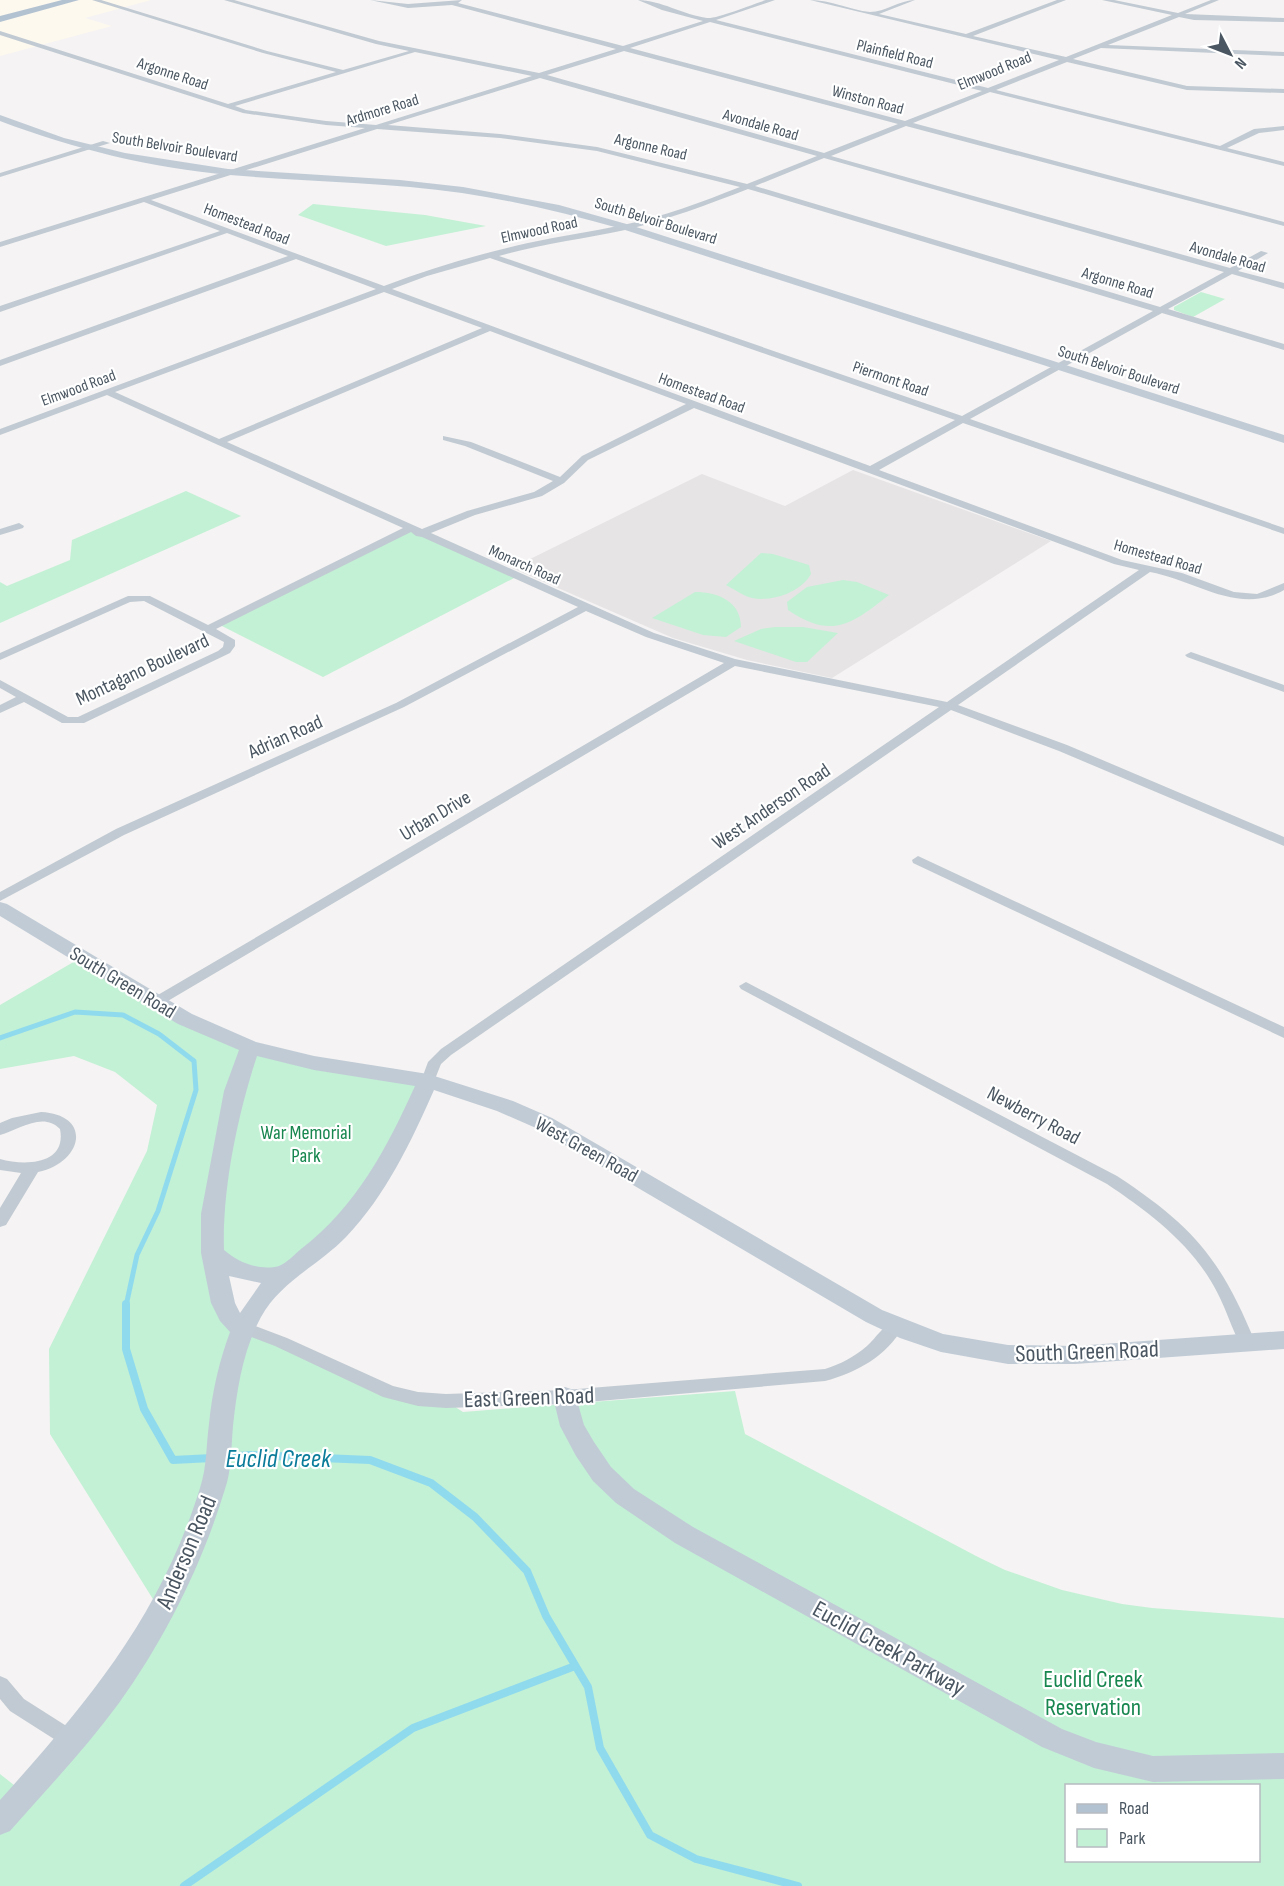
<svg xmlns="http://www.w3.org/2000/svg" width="1284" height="1886" font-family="'Sofia Sans Condensed',sans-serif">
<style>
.commercial{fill:#fdf9ef}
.education{fill:#e6e4e5}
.green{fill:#c3f1d5;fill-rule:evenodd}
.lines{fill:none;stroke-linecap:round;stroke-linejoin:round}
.stream-far1{stroke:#90daee;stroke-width:5}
.stream{stroke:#90daee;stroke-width:8}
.street{fill:#c1cad2;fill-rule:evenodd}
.secondary{fill:#c1cbd6;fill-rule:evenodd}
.primary{fill:#b3c2d1;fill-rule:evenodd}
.labels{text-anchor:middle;stroke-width:4.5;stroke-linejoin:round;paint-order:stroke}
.far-street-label{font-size:16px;fill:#4a5661;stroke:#fff}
.street-label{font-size:20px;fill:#4a5661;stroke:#fff}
.park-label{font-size:20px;fill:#17864f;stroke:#fff}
.near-street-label{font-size:24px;fill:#4a5661;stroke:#fff}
.near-park-label{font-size:24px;fill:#17864f;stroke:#fff}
.near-water-label{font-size:26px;font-style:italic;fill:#0c7c9b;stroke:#fff}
</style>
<rect width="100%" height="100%" fill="#f5f3f3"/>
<!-- commercial -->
<path class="commercial" d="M0 0H151L85 18 112 26 0 56Z"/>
<!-- education -->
<path class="education" d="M853 470 1051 541 832 678 747 660 673 638 512 568 702 474 785 506Z"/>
<!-- green -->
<path class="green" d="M313 204 425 215 486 226 386 246 298 215Z
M1201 292 1225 299 1193 317 1174 310V307Z
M186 491 241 516 0 623V582L7 586 70 560 72 540Z
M409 529 516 577 323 677 218 624Z
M761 553 773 554 809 565 811 574C801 592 773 602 752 598 743 596 734 589 726 585Z
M843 580 857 582 889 595C852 624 832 640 788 610L787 602 807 587Z
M695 592C719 592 741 602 741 627L726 637 703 635 652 618Z
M775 627H803L838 633 807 662H796L734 641 761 629Z
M82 957 250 1047 428 1081 378 1181 275 1275 220 1260 228 1315 389 1392 446 1401 463 1412 735 1391 745 1434 978 1557 1005 1570 1062 1590 1122 1604 1152 1608 1284 1618V1886H0V1774L24 1793 161 1612 50 1434 49 1349 147 1151 157 1105 115 1072 74 1056 0 1069V1005ZM1066 1786H1258V1860H1066Z"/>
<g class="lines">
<!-- stream-far1 -->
<path class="stream-far1" d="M0 1038 75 1012 123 1015 159 1034 194 1061 196 1090 158 1211 137 1255 126 1306"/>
<!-- stream -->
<path class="stream" d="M126 1304V1349L144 1409 173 1460 212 1458
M225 1457 251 1455 370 1460 431 1483 475 1517 527 1571 546 1616 588 1687 600 1748 650 1835 696 1859 798 1886
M184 1886 413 1728 575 1666"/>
<!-- street -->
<path class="street" d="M92 0H101L267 51 343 70 409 51 376 44 224 0H234L379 41 539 73 616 49 452 5 408 8 370 0 408 4 462 0 458 3 623 46 703 21 662 10 638 0C660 0 684 15 707 18 717 19 753 4 766 0H775L716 20 988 88 1059 60 810 0C831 0 850 10 870 12 885 12 900 0 915 0L879 14 966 34 1057 0H1066L973 36 1066 57 1172 15 1102 0H1114L1178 13 1211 0H1219L1185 14 1284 18V22L1194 20 1179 17 1108 45 1284 52V56L1101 48 1073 59 1187 86 1284 89V93L1187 90 1067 62 996 90 1220 146 1254 129 1284 126V130L1259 133 1227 148 1284 162V166L990 92 913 123 1284 222V226L906 126 831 156 1230 268 1261 251 1268 253 1238 271 1284 283V289L1232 274 1168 309 1284 344V350L1162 313 970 419 1284 528V534L963 423 879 470 1122 560 1182 573 1234 592 1257 594 1284 583V590C1239 616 1195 580 1150 572L958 705 1067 745 1284 837V846L1059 751 951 710 451 1055 441 1064 433 1084H423L421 1081 428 1062 441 1049 939 707 735 666 161 1005H151L149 1002 151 999 724 663 646 637 586 611 404 707 124 835 0 901V892L116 829 396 703 578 607 422 537 416 536 411 532 216 629 235 640V646L230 653 84 723H62L24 702 0 713V705L16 697 0 688V680L68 717H78L218 651 223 647 224 642 144 601 130 602 0 660V653L128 596H150L208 625 403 528 107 395 0 435V429L376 289 296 259 0 366V360L288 256 227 233 0 312V306L220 231 144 202 0 247V242L365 128 326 125 243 113 0 35V31L228 104 336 72 263 53ZM710 22 982 91 905 121 630 48ZM624 51 898 124 824 153 547 75ZM415 52 532 76 376 125 326 121 246 110 235 106ZM540 78 817 156 747 184 597 147 500 134 388 125ZM377 129 500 138 597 151 740 187C702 202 662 217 623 225 591 232 559 236 528 243 479 254 431 268 384 286L151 200ZM824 158 1224 272 1160 307 755 186ZM748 189 755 191 1153 311 962 416 499 256C540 244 583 239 625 230 667 220 709 204 748 189ZM490 258 955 420 870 466 392 289 427 276ZM384 292 482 328 219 439 115 392ZM490 331 686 404 582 456 560 477 471 442 443 436V440L465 446 553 481 534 492 467 511 422 529 227 442ZM694 408 1114 564 1139 570 947 702 735 659 654 633 431 533 475 515 542 496 564 483 588 460Z
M103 141 110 143 0 177V173Z
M19 523 24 526 23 528 0 535V529Z
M1191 652 1284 685V692L1187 657 1185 655Z
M918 856 1284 1027V1038L913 863 912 860Z
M746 982 1117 1176C1193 1226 1221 1259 1255 1342L1253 1346 1247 1348 1241 1346C1232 1329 1226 1309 1217 1292 1193 1245 1150 1213 1107 1184L741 989 739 986Z
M41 1112C94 1115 82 1163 38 1172L6 1225 0 1227V1208L21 1173 0 1170V1159C25 1166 67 1165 60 1129 43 1111 18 1130 0 1135V1123L12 1118Z
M895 1321 901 1323 903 1327C887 1356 856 1373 825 1381L565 1404 446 1408 418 1406 383 1397 275 1346 238 1332 236 1328 238 1324 244 1322 250 1324 287 1338 393 1386 418 1392 446 1394 565 1390 825 1369C841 1364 854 1357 867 1346 876 1338 884 1324 895 1321Z
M0 1676 7 1679 24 1699 79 1734 82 1740 79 1746 72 1749 65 1746 10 1711 0 1699Z"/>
<!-- secondary -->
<path class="secondary" d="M0 115 64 138 125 153 228 169 400 180 463 187 559 205 630 225 1284 435V443L622 229C569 214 516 201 462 193 385 182 307 182 230 175 151 168 74 149 0 121Z
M0 902 7 904 192 1014 256 1042 314 1056 428 1074 513 1101 552 1118 882 1310 943 1334 1008 1345 1075 1346 1284 1331V1349L1075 1364H1008L941 1352 900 1338 866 1322 536 1128 497 1111 434 1090C411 1142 386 1195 346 1237 319 1265 280 1282 261 1317 243 1350 237 1389 233 1426 231 1447 232 1469 225 1489 202 1565 165 1639 119 1703 86 1748 47 1789 10 1831L0 1835V1800C88 1702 160 1617 200 1488 207 1467 206 1446 209 1424 212 1392 219 1362 230 1332L220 1321 211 1303 201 1253V1214L224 1091 239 1050 178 1024 0 916ZM257 1056 314 1070 415 1086C387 1148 356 1207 301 1249 295 1254 287 1263 279 1266 260 1271 239 1263 224 1250 222 1188 238 1114 257 1056ZM229 1276 261 1283 240 1313 235 1303Z
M565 1387 574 1390 584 1425 594 1442 611 1467 634 1489 693 1527 1062 1729 1096 1742 1153 1756 1284 1753V1779L1153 1782 1094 1768 1042 1747 675 1543 616 1503 593 1481 576 1456 560 1426 553 1397 556 1390Z"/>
<!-- primary -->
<path class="primary" d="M62 0H79L0 22V16Z"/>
</g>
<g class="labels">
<!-- far-street labels -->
<g class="far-street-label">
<text transform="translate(895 53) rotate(14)" y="6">Plainfield Road</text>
<text transform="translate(994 70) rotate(-22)" y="6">Elmwood Road</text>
<text transform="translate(173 73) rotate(18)" y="6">Argonne Road</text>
<text transform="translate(868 99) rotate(15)" y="6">Winston Road</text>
<text transform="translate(382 109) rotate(-17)" y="6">Ardmore Road</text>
<text transform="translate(761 124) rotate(16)" y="6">Avondale Road</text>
<text transform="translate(175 146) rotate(9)" y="6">South Belvoir Boulevard</text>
<text transform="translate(651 146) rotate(13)" y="6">Argonne Road</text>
<text transform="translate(656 220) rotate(17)" y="6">South Belvoir Boulevard</text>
<text transform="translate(247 223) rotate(21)" y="6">Homestead Road</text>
<text transform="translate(539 229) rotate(-12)" y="6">Elmwood Road</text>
<text transform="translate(1228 256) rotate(16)" y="6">Avondale Road</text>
<text transform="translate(1118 282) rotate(17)" y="6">Argonne Road</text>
<text transform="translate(1119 369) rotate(18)" y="6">South Belvoir Boulevard</text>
<text transform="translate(891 378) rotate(19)" y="6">Piermont Road</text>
<text transform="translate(78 387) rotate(-20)" y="6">Elmwood Road</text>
<text transform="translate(702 392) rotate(20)" y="6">Homestead Road</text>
<text transform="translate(1158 556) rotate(16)" y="6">Homestead Road</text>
<text transform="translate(525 564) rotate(24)" y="6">Monarch Road</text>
</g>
<!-- street labels -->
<g class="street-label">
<text transform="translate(142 669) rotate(-25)" y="7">Montagano Boulevard</text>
<text transform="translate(285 736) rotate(-24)" y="7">Adrian Road</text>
<text transform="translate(771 806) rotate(-34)" y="7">West Anderson Road</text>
<text transform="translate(435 815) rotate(-31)" y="7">Urban Drive</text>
<text transform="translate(123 982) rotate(31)" y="7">South Green Road</text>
<text transform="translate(1034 1115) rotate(28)" y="7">Newberry Road</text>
<text transform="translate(587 1149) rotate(29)" y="7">West Green Road</text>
</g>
<!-- park labels -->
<g class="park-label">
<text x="306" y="1139">War Memorial<tspan x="306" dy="23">Park</tspan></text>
</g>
<!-- near-street labels -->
<g class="near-street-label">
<text transform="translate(1087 1351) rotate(-2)" y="8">South Green Road</text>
<text transform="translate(529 1397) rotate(-2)" y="8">East Green Road</text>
<text transform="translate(186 1552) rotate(-67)" y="8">Anderson Road</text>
<text transform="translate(889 1648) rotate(29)" y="8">Euclid Creek Parkway</text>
</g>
<!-- near-park labels -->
<g class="near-park-label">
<text x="1093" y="1687">Euclid Creek<tspan x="1093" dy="28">Reservation</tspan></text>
</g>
<!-- near-water labels -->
<g class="near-water-label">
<text x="278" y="1467">Euclid Creek</text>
</g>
</g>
<!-- legend -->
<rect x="1065" y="1784" width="195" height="78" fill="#ffffff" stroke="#b7bbc0" stroke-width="1.5"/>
<rect x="1077" y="1804" width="30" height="9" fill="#b3c2d1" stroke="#b7bbc0" stroke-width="1.5"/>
<text x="1119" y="1814" font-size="18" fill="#4a5661">Road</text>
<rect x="1077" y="1829" width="30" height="18" fill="#c3f1d5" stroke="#b7bbc0" stroke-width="1.5"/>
<text x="1119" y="1844" font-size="18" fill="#4a5661">Park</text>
<!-- north arrow -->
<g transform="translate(1230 54) rotate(132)" stroke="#ffffff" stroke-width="4.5" paint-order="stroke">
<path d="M0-4.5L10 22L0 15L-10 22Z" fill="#4a5661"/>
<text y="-9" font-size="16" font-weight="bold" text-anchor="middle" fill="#4a5661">N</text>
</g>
</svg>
